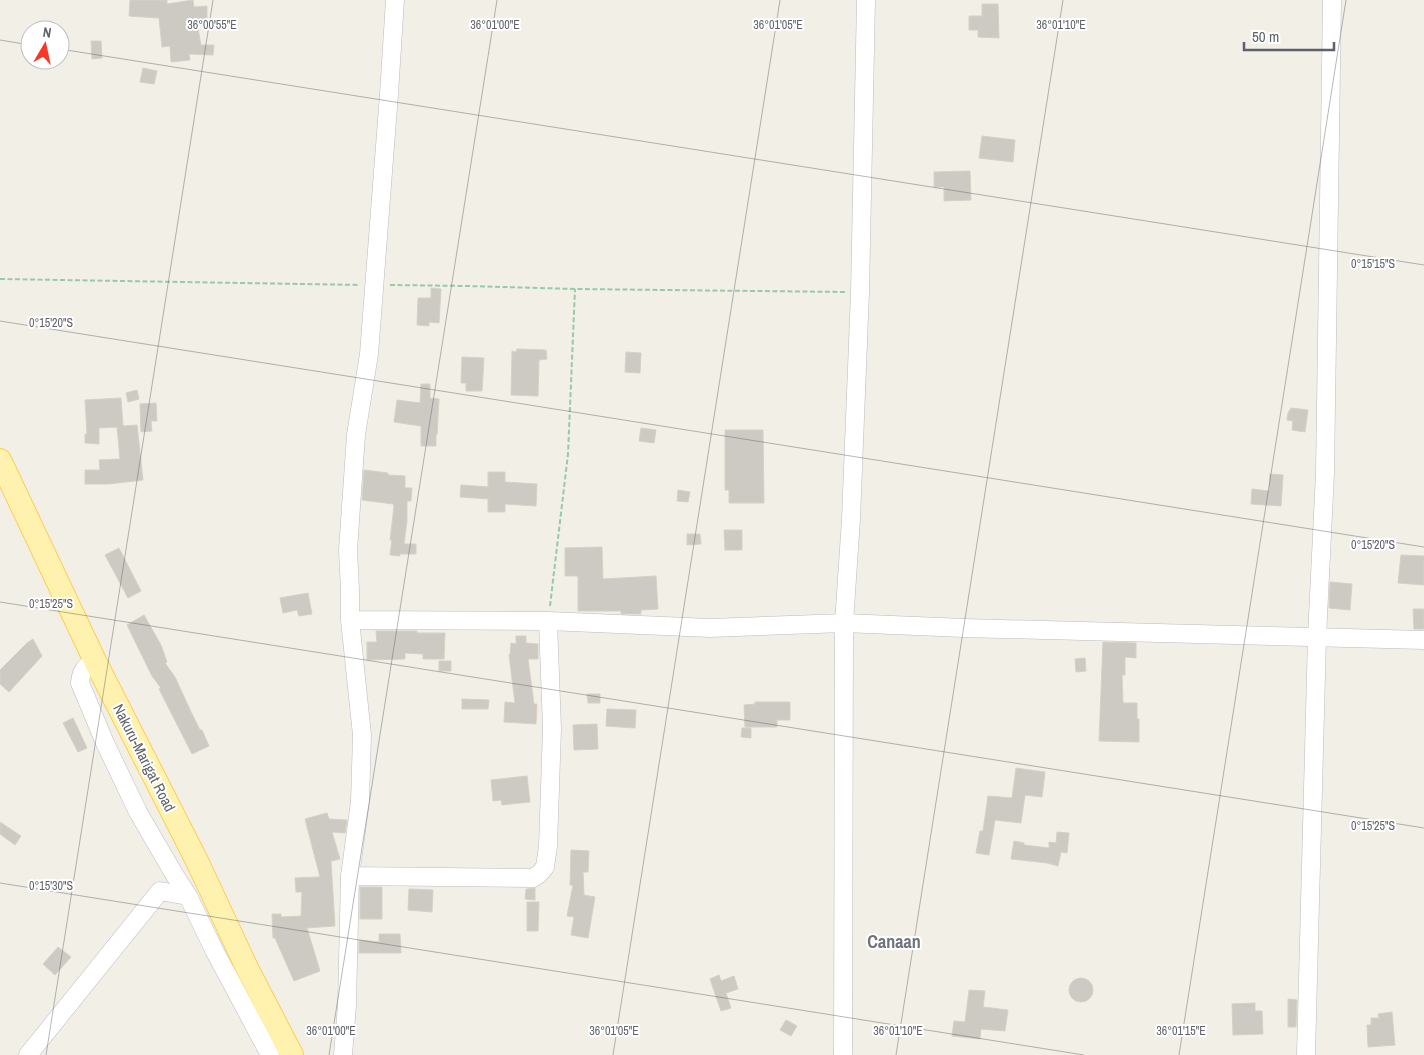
<svg xmlns="http://www.w3.org/2000/svg" width="1424" height="1055" font-family="'Archivo Narrow',sans-serif">
<style>
.building{fill:#cccac3;stroke:#d7d1c4}
.lines{fill:none;stroke-linecap:round;stroke-linejoin:round}
.minor-casing{stroke:#b9bcc1;stroke-width:19}
.major-casing{stroke:#fdce53;stroke-width:24}
.path{stroke:#98caa7;stroke-width:2;stroke-dasharray:5 2.5;stroke-linecap:butt}
.minor{stroke:#fff;stroke-width:18}
.major{stroke:#fff2ae;stroke-width:22}
.ticks{fill:none;stroke:#5e6268;stroke-width:1;stroke-opacity:0.45}
.labels{text-anchor:middle;stroke-width:4;stroke-linejoin:round;paint-order:stroke}
.street-label{font-size:15px;fill:#5e6268;stroke:#fff}
.quarter-label{font-size:18px;font-weight:bold;fill:#6f747a;stroke:#fff}
.ticks-label{font-size:12px;text-anchor:middle;fill:#5e6268;stroke:#fff;stroke-width:4;stroke-linejoin:round;paint-order:stroke}
</style>
<rect width="100%" height="100%" fill="#f1efe6"/>
<!-- building -->
<path class="building" d="M130 0H167V4L193 0 194 7 207 6V23H197L201 45H214L213 55 189 54 190 60 171 62 170 46 162 47 159 18 129 16Z
M982 4H998L999 38 978 37V30H969V16H982Z
M91 41H101L102 58 92 59Z
M143 68 157 71 154 84 140 82Z
M982 136 1015 140 1013 162 979 158Z
M970 171 971 200 944 201V187H934V172Z
M431 288 441 289 439 323 429 322V326L417 325 418 298H431Z
M517 349 546 350 547 359 539 360 538 396 511 395 512 351 516 352Z
M626 352 641 353 640 373 625 372Z
M462 357 484 358 482 391H466V383H461Z
M421 384H430V398L439 399 437 435H436V446H421V426L394 422 397 400 420 403Z
M137 390 139 399 128 402 126 393Z
M121 398 123 426 137 425 143 480 109 484H85V470H100L99 460 120 459 117 427 99 428V444L85 443V434H87L85 400Z
M156 403 157 421H151L152 431 141 432 140 404Z
M1291 408 1308 410 1305 432 1292 430 1293 421 1287 420 1288 413Z
M641 428 656 430 654 443 639 441Z
M725 430H763L764 503H729V490H725Z
M364 470 388 473V475L405 476V488H412L411 501H407V521L404 544H416V554H400V556L390 555 392 540H390L394 506 393 504 362 500Z
M488 472H505V482L537 484 536 506 505 504V512H488V499L460 497 461 485 488 487Z
M1270 474 1283 475 1281 506 1251 504 1252 489 1269 491Z
M678 490 690 492 688 502 677 501Z
M724 530H742V550H725Z
M687 534H700L701 544 687 545Z
M602 547 603 579 656 576 658 609 641 610V614H621V611H578V576H565V548Z
M119 548 141 591 128 598 105 555Z
M1401 555 1424 556V585L1398 583Z
M1330 582 1352 584 1350 610 1329 608Z
M308 593 312 614 299 616 297 610 283 613 280 598Z
M1413 609H1424V629H1414Z
M144 615 161 645 167 662 165 663 175 677 192 714 200 730H202L209 746 192 754 159 689 161 688 152 676 127 625Z
M376 631H417V633H445L444 659H423V654L405 653V659L367 660V642H377Z
M516 636H526V643L538 644V659H528L534 704H537L536 724 504 722 505 702 515 703 509 655H510L511 643 516 644Z
M33 639 42 656 9 692 0 684V670L27 643Z
M1103 642 1136 643V658L1125 657V675H1122L1123 703H1137V719H1139V742L1099 741Z
M1085 658 1086 671 1076 672 1075 659Z
M439 661H451V671H439Z
M587 694H600V703H588Z
M462 699 489 700 488 709H462Z
M755 702H790V720H777V727H745L744 705 755 704Z
M607 709 636 710 635 728 606 726Z
M73 718 87 748 78 752 63 723Z
M597 724 598 749 574 750 573 725Z
M742 728H751V738L741 737Z
M1016 768 1045 772 1042 797 1025 795 1021 823 995 820 989 855 976 853 980 831H983L988 796 1012 798Z
M527 776 530 802 502 805 501 800 493 801 491 780Z
M327 813 329 819 347 820 345 833 332 832 340 859 331 861 335 926 307 928 320 971 294 981 275 938H273L272 914H281V917L301 916 302 892H296L295 878 320 877 305 819Z
M0 822 21 836 15 845 0 834Z
M1057 832 1069 833 1067 853 1061 852 1058 866 1047 863 1011 859 1014 841 1024 843V845L1049 848V842L1056 843Z
M571 850 589 851 588 872H583L584 895 595 897 588 938 571 935 574 917 567 916 573 885H570Z
M360 887H382V919H360Z
M535 888V900L525 899 526 889Z
M409 889 433 890 432 912 408 910Z
M527 902H539L538 931H527Z
M379 934H400L401 953H359V940L379 942Z
M58 947 71 957 55 975 43 964Z
M719 975 721 981 734 976 738 989 726 993 731 1008 721 1011 710 979Z
M1069 990a12 12 0 1 1 24 0a12 12 0 1 1-24 0Z
M969 990 985 991 983 1007 1008 1010 1005 1031 981 1029 980 1039 952 1036 954 1021 965 1022Z
M1288 999 1297 1000 1296 1027H1288Z
M1255 1003V1011H1262L1263 1034 1233 1035 1232 1004Z
M1392 1012 1395 1045 1368 1047 1367 1025H1371V1018H1379L1378 1014Z
M786 1020 797 1026 791 1036 780 1030Z"/>
<g class="lines">
<!-- minor casing -->
<g class="minor-casing">
<path id="minor" d="M350 620 548 621 710 628 844 623 964 628 1424 640
M95 661C84 667 81 671 80 683L105 743 138 812 174 874 188 896 214 950 270 1055
M350 876 533 878 539 874 545 867 548 846 552 729 548 621
M28 1055 160 891 188 896
M343 1055 347 1005 350 876 360 802 362 735 350 620V590L348 550 356 435 369 354 389 94 395 0
M843 1055 844 623 851 519 860 292 866 0
M1306 1055 1317 637 1325 473 1332 0"/>
</g>
<!-- major casing -->
<g class="major-casing">
<path id="major" d="M0 460 95 661 197 861 247 968 292 1055"/>
</g>
<!-- path -->
<path class="path" d="M0 279 360 285
M390 285 467 286 575 289 845 292
M550 606 568 454 575 289"/>
<!-- minor -->
<use href="#minor" class="minor"/>
<!-- major -->
<use href="#major" class="major"/>
</g>
<!-- ticks -->
<path class="ticks" d="M0 40 30 45M60 49 1424 265M0 321 1424 547M0 602 1424 828M0 883 1084 1055M46 1055 213 0M329 1055 497 0M613 1055 780 0M896 1055 1063 0M1179 1055 1346 0"/>
<g class="labels">
<!-- street labels -->
<g class="street-label">
<text transform="translate(144 758) rotate(63)" y="5">Nakuru-Marigat Road</text>
</g>
<!-- quarter labels -->
<g class="quarter-label">
<text x="894" y="948">Canaan</text>
</g>
</g>
<g class="ticks-label">
<text x="212" y="29">36°00'55"E</text>
<text x="495" y="29">36°01'00"E</text>
<text x="778" y="29">36°01'05"E</text>
<text x="1061" y="29">36°01'10"E</text>
<text x="1373" y="268">0°15'15"S</text>
<text x="51" y="327">0°15'20"S</text>
<text x="1373" y="549">0°15'20"S</text>
<text x="51" y="608">0°15'25"S</text>
<text x="1373" y="830">0°15'25"S</text>
<text x="51" y="890">0°15'30"S</text>
<text x="331" y="1035">36°01'00"E</text>
<text x="614" y="1035">36°01'05"E</text>
<text x="898" y="1035">36°01'10"E</text>
<text x="1181" y="1035">36°01'15"E</text>
</g>
<!-- north arrow -->
<g transform="translate(45 45) rotate(9)"><circle r="24" fill="#ffffff" stroke="#bfc0c3"/>
<path d="M0-4L9 19L0 12L-9 19Z" fill="#f83726"/>
<text y="-8" font-size="14" font-weight="bold" text-anchor="middle" fill="#5e6268">N</text>
</g>
<!-- scale -->
<path d="M1244 42v8h90v-8" fill="none" stroke="#5e6268" stroke-width="2.5"/>
<text x="1252" y="42" font-size="15" fill="#5e6268" stroke="#ffffff" stroke-width="4" paint-order="stroke">50 m</text>
</svg>
